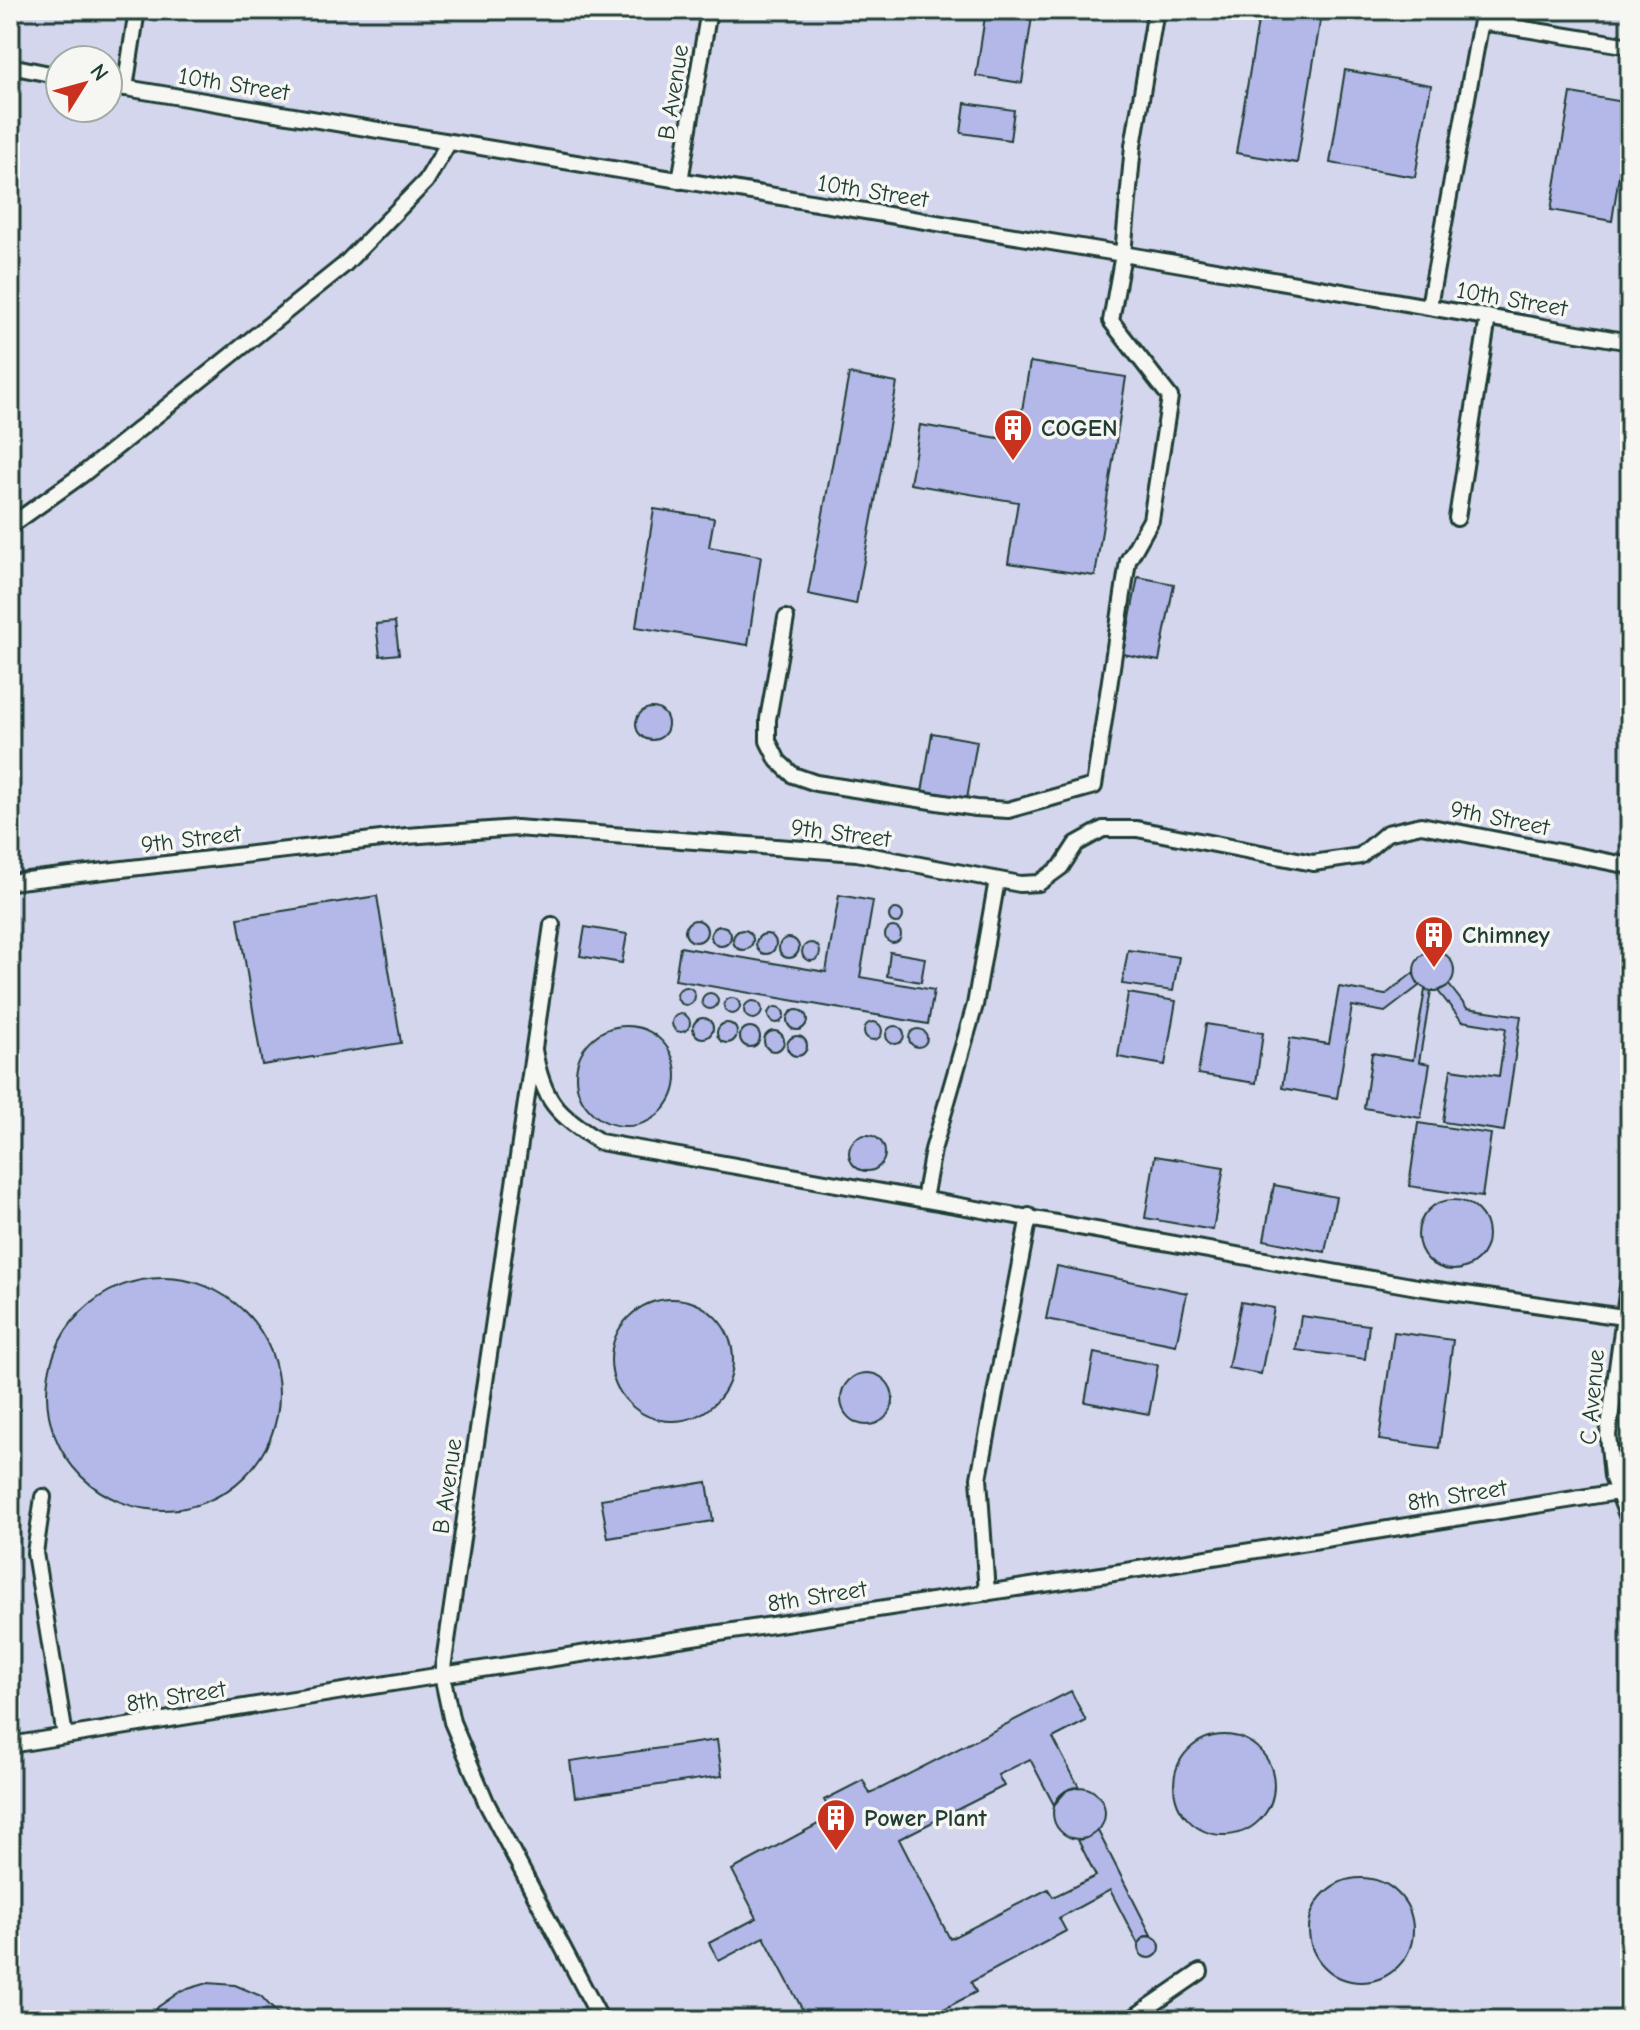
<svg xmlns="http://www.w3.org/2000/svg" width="1640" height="2030" font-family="'Comic Neue',sans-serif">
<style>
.built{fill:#d4d6ed;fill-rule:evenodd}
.building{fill:#b4b8e9;stroke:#1f3d34;stroke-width:2}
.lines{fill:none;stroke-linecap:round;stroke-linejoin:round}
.service-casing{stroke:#1f3d34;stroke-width:20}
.service{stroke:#f6f6f2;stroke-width:14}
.labels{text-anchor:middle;stroke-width:7;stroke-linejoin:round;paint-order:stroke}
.street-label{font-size:24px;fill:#1f3d34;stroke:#f6f6f2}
.poi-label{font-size:24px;font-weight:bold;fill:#1f3d34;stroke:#f6f6f2;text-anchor:start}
</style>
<rect width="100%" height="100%" fill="#e2e3ef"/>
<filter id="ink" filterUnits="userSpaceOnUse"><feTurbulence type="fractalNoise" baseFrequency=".0125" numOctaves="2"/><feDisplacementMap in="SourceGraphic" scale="16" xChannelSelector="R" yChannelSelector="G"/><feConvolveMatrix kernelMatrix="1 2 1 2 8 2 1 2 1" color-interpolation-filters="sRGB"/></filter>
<g filter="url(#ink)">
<!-- built -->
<path class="built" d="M10 10H1630V2020H10ZM60 60H108V108H60Z"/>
<!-- building -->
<path class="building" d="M986 10H1033L1022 83 976 76Z
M1260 10H1322L1297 163 1236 153Z
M1345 70 1431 85 1415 177 1330 163Z
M1571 93 1630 103 1612 221 1551 210Z
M965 103 1014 110 1010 140 961 133Z
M1030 362 1126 377 1095 576 1008 563 1018 502 910 484 920 425 1017 441Z
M849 374 897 383 856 604 808 594Z
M654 509 714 518 709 547 761 556 748 645 636 627Z
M1138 577 1174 584 1159 661 1123 654Z
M395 622 399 654 380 656 376 624Z
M636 724a16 16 0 1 1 32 0a16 16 0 1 1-32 0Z
M932 733 977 741 967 799 922 792Z
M839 895 873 901 860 977 934 990 928 1024 675 980 680 947 826 972Z
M377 896 401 1043 262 1065 238 918Z
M889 916a7 7 0 1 1 14 0a7 7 0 1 1-14 0Z
M685 931a11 11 0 1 1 22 0a11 11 0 1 1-22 0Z
M711 936a10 10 0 1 1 20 0a10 10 0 1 1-20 0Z
M585 927 627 934 622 963 580 956Z
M885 935a8 8 0 1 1 16 0a8 8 0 1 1-16 0Z
M733 940a10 10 0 1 1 20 0a10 10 0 1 1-20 0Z
M756 944a10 10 0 1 1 20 0a10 10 0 1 1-20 0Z
M779 948a10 10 0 1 1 20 0a10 10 0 1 1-20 0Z
M802 952a9 9 0 1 1 18 0a9 9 0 1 1-18 0Z
M1128 950 1179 957 1173 991 1122 984Z
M1414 971a20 20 0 1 1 40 0a20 20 0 1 1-40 0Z
M890 952 925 958 921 982 887 976Z
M1413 973 1419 986 1385 1012 1352 1006 1337 1098 1282 1088 1290 1038 1329 1044 1339 987 1385 995Z
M1449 985 1467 1008 1521 1016 1504 1131 1443 1122 1451 1069 1499 1076 1506 1028 1462 1021 1438 991Z
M677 996a9 9 0 1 1 18 0a9 9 0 1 1-18 0Z
M1425 990 1431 991 1419 1062 1430 1064 1421 1118 1364 1108 1372 1053 1413 1060Z
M702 1001a8 8 0 1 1 16 0a8 8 0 1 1-16 0Z
M1128 993 1176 1001 1165 1065 1118 1057Z
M724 1006a8 8 0 1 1 16 0a8 8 0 1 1-16 0Z
M744 1010a9 9 0 1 1 18 0a9 9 0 1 1-18 0Z
M768 1015a8 8 0 1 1 16 0a8 8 0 1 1-16 0Z
M787 1020a10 10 0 1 1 20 0a10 10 0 1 1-20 0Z
M672 1023a9 9 0 1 1 18 0a9 9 0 1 1-18 0Z
M693 1028a10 10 0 1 1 20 0a10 10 0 1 1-20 0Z
M864 1031a9 9 0 1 1 18 0a9 9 0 1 1-18 0Z
M717 1033a10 10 0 1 1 20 0a10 10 0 1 1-20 0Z
M1206 1024 1263 1033 1256 1083 1198 1074Z
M576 1076a50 50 0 1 1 100 0a50 50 0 1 1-100 0Z
M886 1035a9 9 0 1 1 18 0a9 9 0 1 1-18 0Z
M740 1037a10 10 0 1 1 20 0a10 10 0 1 1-20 0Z
M909 1038a9 9 0 1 1 18 0a9 9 0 1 1-18 0Z
M764 1041a10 10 0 1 1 20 0a10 10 0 1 1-20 0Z
M787 1046a10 10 0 1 1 20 0a10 10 0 1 1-20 0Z
M1418 1123 1491 1134 1482 1197 1409 1186Z
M849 1153a18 18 0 1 1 36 0a18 18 0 1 1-36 0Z
M1155 1156 1224 1167 1213 1230 1145 1218Z
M1274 1185 1336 1197 1325 1252 1264 1240Z
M1418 1235a35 35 0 1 1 70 0a35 35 0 1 1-70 0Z
M1057 1266 1187 1293 1176 1345 1046 1319Z
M47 1394a116 116 0 1 1 232 0a116 116 0 1 1-232 0Z
M611 1360a61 61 0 1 1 122 0a61 61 0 1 1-122 0Z
M1241 1302 1274 1308 1261 1374 1228 1368Z
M1301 1316 1369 1325 1365 1359 1296 1350Z
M1394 1332 1453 1340 1439 1448 1379 1440Z
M1094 1353 1158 1365 1149 1414 1085 1402Z
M841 1399a26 26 0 1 1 52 0a26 26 0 1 1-52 0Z
M707 1482 713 1521 608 1538 601 1499Z
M1071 1691 1086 1721 1053 1738 1079 1787 1067 1790 1054 1805 1030 1759 998 1775 1004 1786 899 1839 950 1939 1048 1889 1053 1897 1096 1876 1078 1840 1087 1838 1098 1831 1152 1937 1145 1936 1138 1944 1110 1890 1059 1918 1066 1931 971 1982 976 1992 927 2018 928 2020H808L764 1937 719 1961 709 1943 757 1918 732 1870 833 1816 824 1800 863 1780 870 1794Z
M1174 1785a50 50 0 1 1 100 0a50 50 0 1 1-100 0Z
M717 1740 722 1776 575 1797 570 1761Z
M1053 1813a26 26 0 1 1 52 0a26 26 0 1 1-52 0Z
M1309 1930a52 52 0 1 1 104 0a52 52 0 1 1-104 0Z
M1138 1947a11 11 0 1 1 22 0a11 11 0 1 1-22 0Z
M208 1983 235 1985 261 1996 283 2020H149L158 2007 181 1991Z
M1404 2014H1410L1416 2020H1399Z"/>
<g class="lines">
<!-- service casing -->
<g class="service-casing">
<path id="service" d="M1481 22 1630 46
M10 66 60 76
M108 85 1123 254 1630 342
M125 88 137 10
M680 181 709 10
M1429 306 1483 10
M1457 518 1488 317
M10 526 83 474 344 265 426 181 449 142
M786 618 768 719V741L778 761 793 775 816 783 976 808 1008 810 1094 786 1128 561 1151 520 1170 397 1111 321 1123 254 1133 146 1156 10
M10 882 407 836 516 828 857 853 1020 884 1039 883 1061 867 1076 844 1103 829H1137L1313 863 1360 856 1387 833 1421 825 1630 866
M552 925 442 1675 452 1722 487 1804 601 2020
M534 1050C543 1102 557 1114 600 1142L1417 1287 1623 1317
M924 1199 933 1150 975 1005 997 880
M1630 1272 1608 1435 1612 1476 1630 1523
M43 1497 35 1553 65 1736
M987 1593 979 1478 1029 1216
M10 1745 442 1675 1070 1580 1630 1490
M1130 2020 1200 1972"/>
</g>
<!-- service -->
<use href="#service" class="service"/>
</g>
</g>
<!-- icons -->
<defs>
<g id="building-pin" transform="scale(2)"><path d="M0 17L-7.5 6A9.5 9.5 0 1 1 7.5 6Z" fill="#c8321e" stroke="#f6f6f2"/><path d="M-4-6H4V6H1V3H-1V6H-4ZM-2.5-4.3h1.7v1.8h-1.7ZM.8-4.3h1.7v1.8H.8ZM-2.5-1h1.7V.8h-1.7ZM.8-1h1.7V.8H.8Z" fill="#fff"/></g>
</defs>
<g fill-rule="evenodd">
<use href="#building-pin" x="1013" y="428"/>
<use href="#building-pin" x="1434" y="935"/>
<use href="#building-pin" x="836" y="1818"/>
</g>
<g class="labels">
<!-- street labels -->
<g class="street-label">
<text transform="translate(234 84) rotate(9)" y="8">10th Street</text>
<text transform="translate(673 92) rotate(-81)" y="8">B Avenue</text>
<text transform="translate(873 191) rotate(9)" y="8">10th Street</text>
<text transform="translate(1512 299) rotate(10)" y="8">10th Street</text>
<text transform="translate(1500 818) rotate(11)" y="8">9th Street</text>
<text transform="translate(841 833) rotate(7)" y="8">9th Street</text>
<text transform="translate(191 839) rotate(-7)" y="8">9th Street</text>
<text transform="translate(1592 1397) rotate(-85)" y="8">C Avenue</text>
<text transform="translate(447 1486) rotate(-82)" y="8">B Avenue</text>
<text transform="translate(1457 1495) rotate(-9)" y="8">8th Street</text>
<text transform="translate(817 1596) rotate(-9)" y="8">8th Street</text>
<text transform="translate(176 1696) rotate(-9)" y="8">8th Street</text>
</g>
<!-- poi labels -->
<g class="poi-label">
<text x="1041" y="436">COGEN</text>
<text x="1462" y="943">Chimney</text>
<text x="864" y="1826">Power Plant</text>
</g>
</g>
<!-- margin -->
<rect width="1640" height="2030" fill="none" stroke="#f6f6f2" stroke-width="40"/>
<rect x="20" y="20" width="1600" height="1990" fill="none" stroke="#1f3d34" stroke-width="3" filter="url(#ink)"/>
<!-- north arrow -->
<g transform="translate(84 84) rotate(53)"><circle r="38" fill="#f6f6f2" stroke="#a0aca6" stroke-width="2"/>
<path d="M0-6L14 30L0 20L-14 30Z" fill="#c8321e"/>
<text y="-12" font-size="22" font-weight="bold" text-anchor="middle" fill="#1f3d34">N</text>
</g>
</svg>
